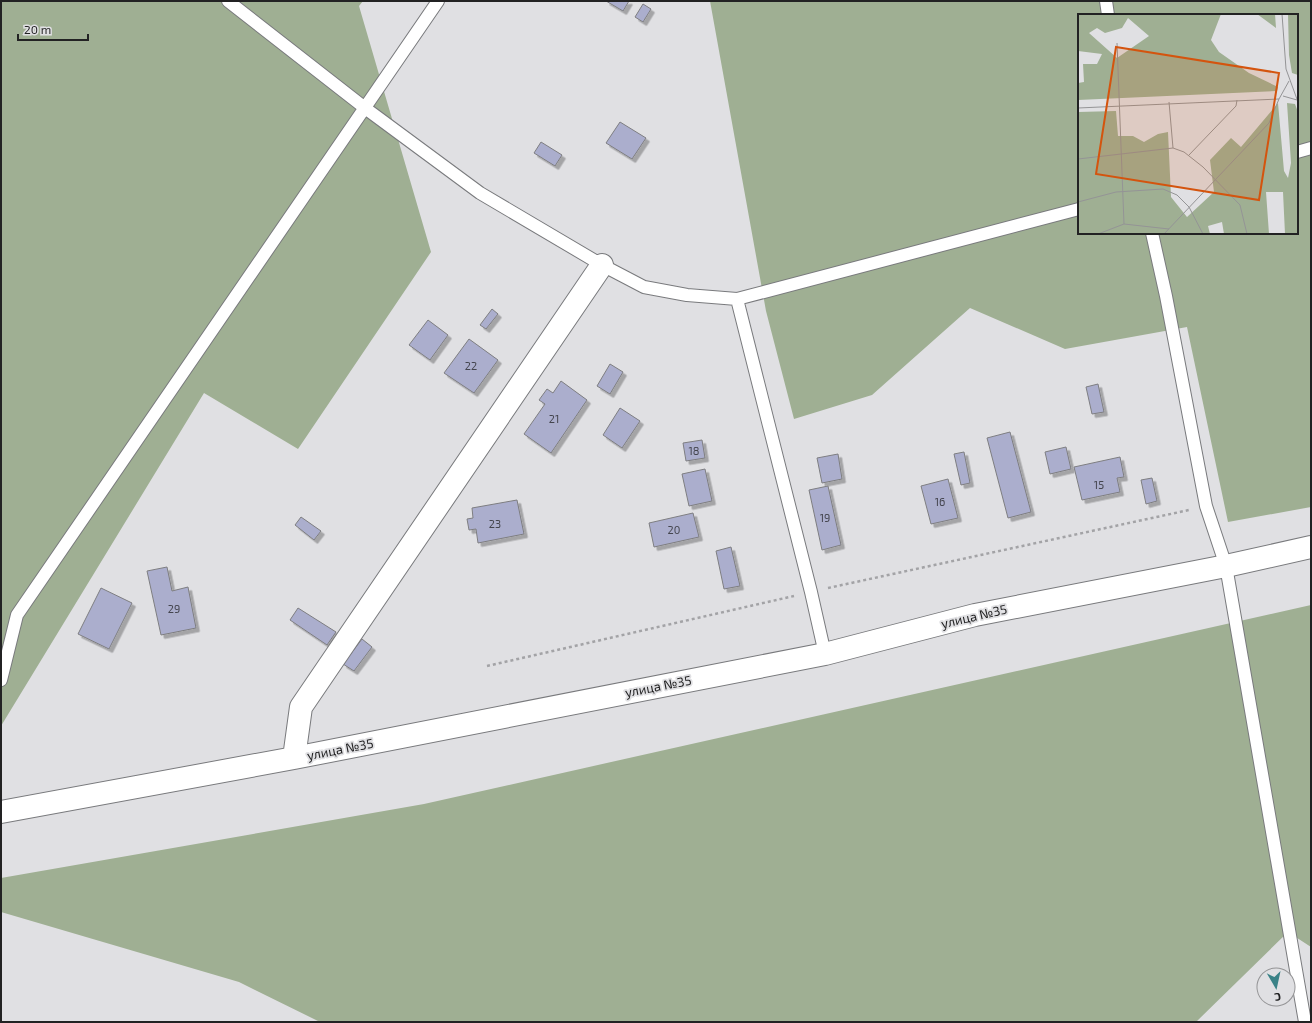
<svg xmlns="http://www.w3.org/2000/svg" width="1312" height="1023" font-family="'Exo 2',sans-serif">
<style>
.forest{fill:#9faf93;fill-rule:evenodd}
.building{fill:#abaecd;stroke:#7e7e81;filter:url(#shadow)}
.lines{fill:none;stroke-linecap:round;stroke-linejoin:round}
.lane-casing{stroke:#797a7d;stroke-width:14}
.street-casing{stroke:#797a7d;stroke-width:24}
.path{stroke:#a3a3a6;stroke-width:2.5;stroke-dasharray:3 3;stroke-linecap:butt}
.lane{stroke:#fff;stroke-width:12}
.street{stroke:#fff;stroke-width:22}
.labels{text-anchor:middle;stroke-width:3.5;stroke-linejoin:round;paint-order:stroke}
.number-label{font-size:11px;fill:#44454e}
.street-label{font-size:13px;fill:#222223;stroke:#e0e0e3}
.inset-road{fill:none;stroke:#949496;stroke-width:1}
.view{fill:#d4540e;fill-opacity:0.15;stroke:#d4540e;stroke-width:2}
.inset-edge{fill:none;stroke:#222223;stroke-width:2}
</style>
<defs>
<filter id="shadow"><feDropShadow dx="3.5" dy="3.5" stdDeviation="0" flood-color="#0004"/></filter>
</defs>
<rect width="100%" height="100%" fill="#e0e0e3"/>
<!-- forest -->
<path class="forest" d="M1 1H363L359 6 431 252 298 449 204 393 1 726Z
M710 1H1311V507L1228 522 1187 327 1065 349 970 308 872 395 794 419 766 311ZM1079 15H1297V233H1079Z
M1311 605V947L1288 932 1196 1022H320L239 982 1 912V878L424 804Z"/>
<!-- building -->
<path class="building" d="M606 1H629L623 11Z
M643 4 651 9 643 22 635 17Z
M620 122 646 138 632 159 606 143Z
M541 142 562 155 555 166 534 153Z
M492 309 498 314 486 329 480 325Z
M428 320 448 335 430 360 409 345Z
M469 339 498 360 474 393 444 373Z
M610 364 623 372 610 394 597 386Z
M561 381 587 400 551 453 524 434 545 404 539 400 547 389 553 393Z
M1098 384 1104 412 1092 414 1086 387Z
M620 408 640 421 622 448 603 435Z
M1010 432 1031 512 1008 518 987 438Z
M702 440 705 458 686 461 683 443Z
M1066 447 1071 469 1050 474 1045 452Z
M964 452 970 483 961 485 954 454Z
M838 454 842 479 822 483 817 458Z
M1120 457 1124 477 1117 478 1120 492 1082 500 1074 467Z
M705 469 712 501 689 506 682 474Z
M1152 478 1157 501 1146 504 1141 480Z
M948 479 958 518 931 524 921 486Z
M828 486 841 545 822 550 809 490Z
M517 500 524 534 478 543 476 529 469 530 467 519 473 518 472 508Z
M693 513 699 537 654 547 649 523Z
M301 517 321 531 314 540 295 525Z
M731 547 740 586 724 589 716 551Z
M167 567 172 591 188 587 196 628 161 635 147 571Z
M101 588 132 603 109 649 78 634Z
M298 608 336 632 327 645 290 620Z
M362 639 372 647 354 671 343 664Z"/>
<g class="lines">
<!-- lane casing -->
<g class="lane-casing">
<path id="lane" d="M228 1 365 108 480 193 602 265 644 287 687 295 737 299 811 592 825 654
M1106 1 1108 15
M1297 152 1311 148
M1152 233 1166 296 1206 506 1226 566 1305 1022
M737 299 1079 209
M1 680 17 615 438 1"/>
</g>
<!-- street casing -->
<g class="street-casing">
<path id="street" d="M294 758 301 707 602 265
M1 812 294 758 825 654 975 615 1226 566 1311 547"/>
</g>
<!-- path -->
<path class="path" d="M828 588 1189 510
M487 666 794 596"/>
<!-- lane -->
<use href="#lane" class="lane"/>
<!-- street -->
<use href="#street" class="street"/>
</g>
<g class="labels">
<!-- number labels -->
<g class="number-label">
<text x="471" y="370">22</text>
<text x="554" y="423">21</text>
<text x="694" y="455">18</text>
<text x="1099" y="489">15</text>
<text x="940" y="506">16</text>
<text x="825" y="522">19</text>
<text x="495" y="528">23</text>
<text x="674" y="534">20</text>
<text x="174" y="613">29</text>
</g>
<!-- street labels -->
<g class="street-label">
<text transform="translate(974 616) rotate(-13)" y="5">улица №35</text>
<text transform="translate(658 686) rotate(-11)" y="5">улица №35</text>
<text transform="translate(340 749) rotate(-11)" y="5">улица №35</text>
</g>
</g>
<!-- overview -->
<g transform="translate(1078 14)">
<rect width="220" height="220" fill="#e0e0e3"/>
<path d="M18 0H143L133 26 141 38 171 59 200 73 199 77 0 86V69L6 68 5 50H19L24 40 0 37V1ZM50 4 71 22 39 44 11 19 19 14 27 19 44 14ZM179 0H197L198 14ZM210 0H220V61L214 59 211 41ZM200 89 206 157 210 164 213 149 209 89 217 90 220 98V220H207L205 178H188L191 220H146L144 208 130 212 132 220H0V98L38 97 40 122H55L66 128 80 120 90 118 93 183 109 203 136 178 132 146 153 124 163 133Z" fill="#9faf93" fill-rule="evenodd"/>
<path class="inset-road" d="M204 0 208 55 220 88M39 29 46 210M205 82 219 86M91 88 95 134 106 138 125 153 162 191 169 220M0 94 201 85 211 67M111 141 158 92 159 86M0 145 95 134M0 188 38 178 85 175 99 181 111 193 125 220M20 220 46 210 91 215M86 220 191 109 201 85"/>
<path class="view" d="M38 33 201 59 181 186 18 160Z"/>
<rect width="220" height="220" class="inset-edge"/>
</g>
<!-- border -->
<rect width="1312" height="1023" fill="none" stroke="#222223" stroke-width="4"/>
<!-- north arrow -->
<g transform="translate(1276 987) rotate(171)"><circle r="19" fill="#e0e0e3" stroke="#949496"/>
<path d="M0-3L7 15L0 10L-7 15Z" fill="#3a8287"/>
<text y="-6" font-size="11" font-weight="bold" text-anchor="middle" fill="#222223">С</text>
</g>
<!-- scale -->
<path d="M18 34v6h70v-6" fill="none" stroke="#222223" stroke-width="2"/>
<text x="24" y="34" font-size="12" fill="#222223" stroke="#e0e0e3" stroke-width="3" paint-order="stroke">20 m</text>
</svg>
